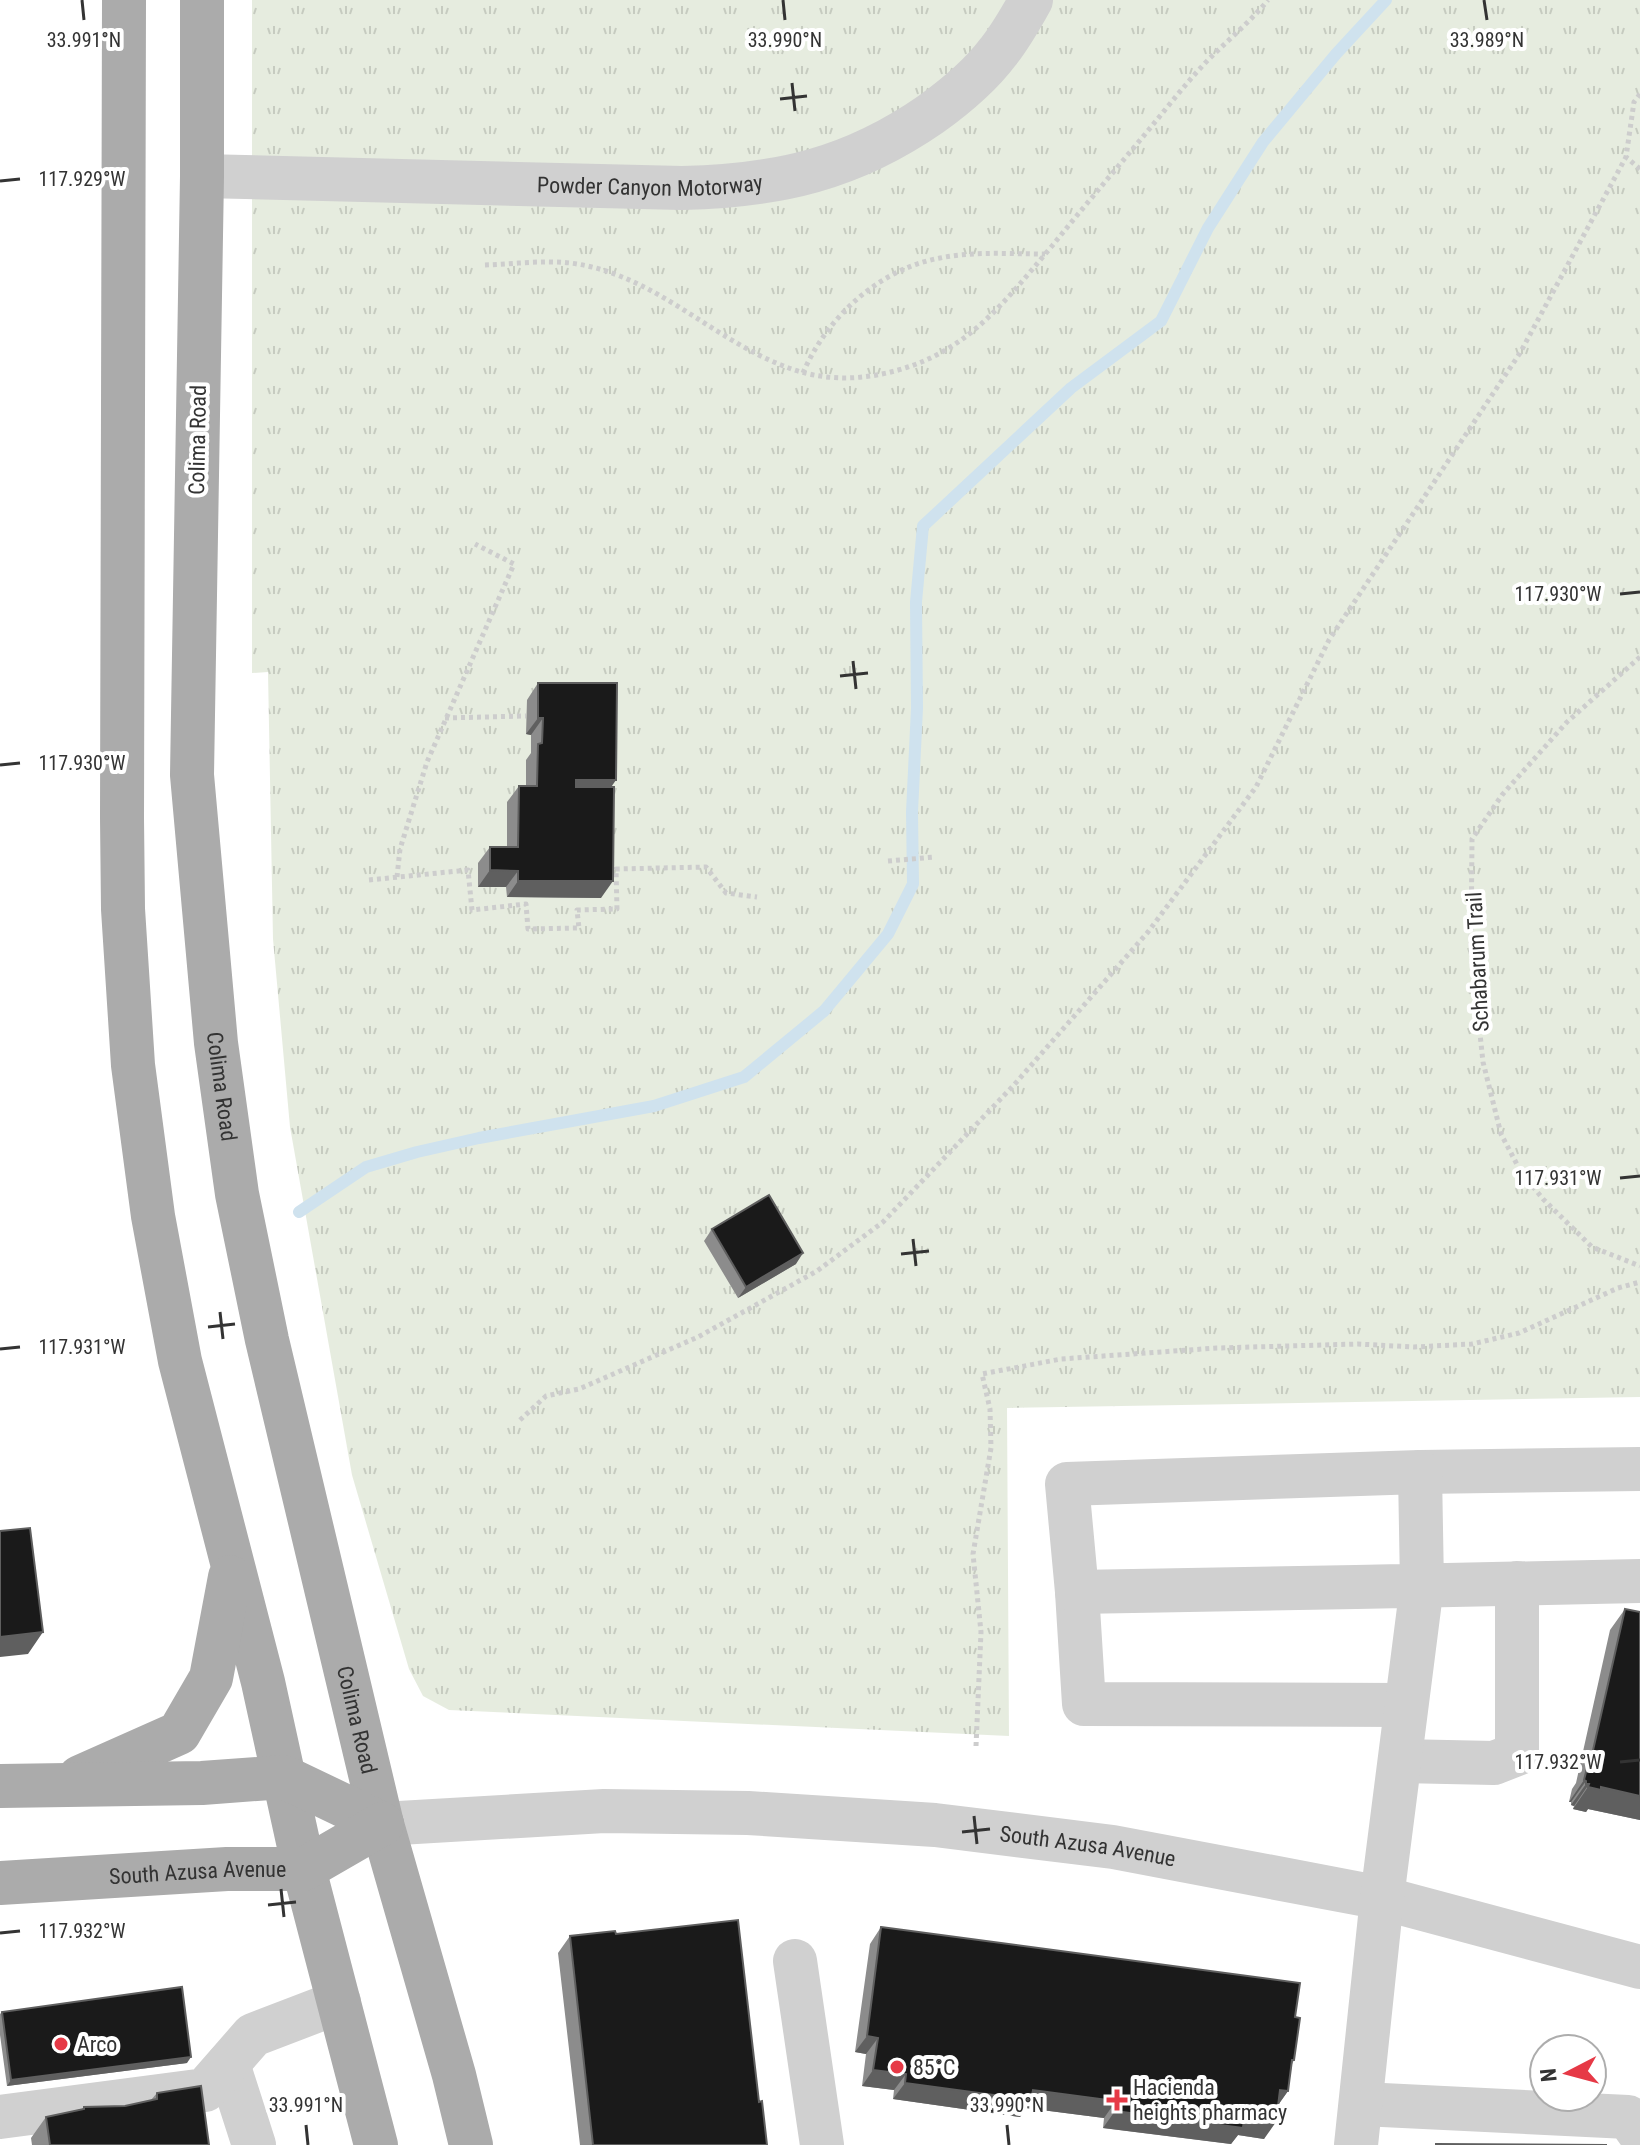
<svg xmlns="http://www.w3.org/2000/svg" width="1640" height="2145" font-family="'Roboto Condensed',sans-serif">
<style>
.grass{fill:url(#grass-tufts)}
.lines{fill:none;stroke-linecap:round;stroke-linejoin:round}
.stream{stroke:#cfe2ee;stroke-width:12}
.path{stroke:#cdcdcd;stroke-width:5;stroke-dasharray:4 4;stroke-linecap:butt}
.minor{stroke:#d0d0d0;stroke-width:44}
.major{stroke:#ababab;stroke-width:44}
.wall{fill:#8c8c8c}
.shaded-wall{fill:#5f5f5f}
.building{fill:#1a1a1a;stroke:#5f5f5f;stroke-width:2}
.ticks{fill:none;stroke:#333;stroke-width:3}
.poi-dot{fill:#e63946;stroke:#fff;stroke-width:3}
.labels{text-anchor:middle;stroke-width:8;stroke-linejoin:round;paint-order:stroke}
.street-label{font-size:22px;fill:#333;stroke:#fff}
.poi-label{font-size:22px;fill:#333;stroke:#fff;text-anchor:start}
.ticks-label{font-size:20px;text-anchor:middle;fill:#333;stroke:#fff;stroke-width:8;stroke-linejoin:round;paint-order:stroke}
</style>
<defs>
<pattern id="grass-tufts" width="24" height="20" patternUnits="userSpaceOnUse" patternTransform="scale(2)"><rect width="24" height="20" fill="#e6ecdf"/><path d="M3 7l-1-3M5 7V3M7 7l1-3M15 17l-1-3M17 17v-4M19 17l1-3" fill="none" stroke="#c6cbc0"/></pattern>
</defs>
<rect width="100%" height="100%" fill="#fff"/>
<!-- grass -->
<path class="grass" d="M252 0H1640V1397L1007 1408 1009 1736 449 1710 423 1696 409 1669 352 1475 290 1127 273 939 268 672 252 673Z"/>
<g class="lines">
<!-- stream -->
<path class="stream" d="M299 1212 366 1167 417 1152 479 1138 654 1106 744 1077 824 1011 888 934 913 884 912 812 917 708 916 602 923 526 1071 388 1161 321 1208 228 1263 142 1336 54 1386 0"/>
<!-- path -->
<path class="path" d="M1640 94 1634 102 1626 157 1640 169
M485 265C513 264 543 260 570 263 652 273 708 336 781 365 815 379 847 381 882 374 964 357 1001 306 1052 246 1081 210 1111 175 1141 139 1163 113 1184 85 1208 60 1228 40 1250 22 1268 0
M803 373C827 317 879 269 940 258 974 251 1010 254 1045 254
M1640 657 1567 722 1502 795 1472 839 1471 950 1483 1062 1501 1134 1521 1172 1543 1199 1592 1247 1640 1266
M445 718 526 716
M888 861 935 857
M397 877 400 849 427 762 514 564 475 544
M369 880 468 870 472 910 526 904 528 929 579 928 577 910 617 909 616 869 706 867 726 893 757 897
M520 1420 546 1396 579 1389 698 1337 817 1271 883 1222 1013 1086 1148 932 1256 787 1329 640 1520 353 1626 157
M976 1746 981 1632 973 1554 991 1448 990 1409 982 1374 1061 1359 1217 1348 1358 1344 1414 1347 1472 1344 1519 1333 1618 1288 1640 1282"/>
<!-- minor -->
<g class="minor">
<path id="s1" d="M202 176 682 188C778 186 852 169 931 114 956 96 980 76 998 52 1011 36 1021 18 1031 0"/>
<path d="M1420 1472 1640 1469"/>
<path d="M1077 1592 1084 1704 1406 1705"/>
<path d="M1400 1761 1494 1763 1517 1754V1583"/>
<path id="s2" d="M382 1824 604 1811 748 1813 935 1825 1113 1847 1382 1898 1640 1967"/>
<path d="M795 1961 822 2145"/>
<path d="M228 2064 254 2145"/>
<path d="M1362 2104 1628 2117 1640 2134"/>
<path d="M0 2117 205 2090 253 2035 339 2002"/>
<path d="M1356 2145 1382 1898 1422 1585 1420 1472 1067 1484 1077 1592C1265 1588 1452 1586 1640 1581"/>
</g>
<!-- major -->
<g class="major">
<path d="M124 0 122 818 123 909 133 1065 153 1216 180 1361 263 1682 304 1869 376 2145"/>
<path id="s3" d="M202 0V176L192 775 216 1043 237 1194 267 1340 382 1824 454 2075 471 2145"/>
<path d="M80 1777 179 1733 211 1678 230 1577"/>
<path d="M0 1786 202 1783 284 1777 382 1824"/>
<path id="s4" d="M0 1883 227 1869H304L382 1824"/>
</g>
</g>
<!-- wall -->
<path class="wall" d="M538 683 611 787 601 898 507 897 506 887H478V863L490 847H507V802L519 786H526V760L531 753V735L526 734 527 700Z
M712 1229 796 1264 738 1298 704 1241Z
M1625 1609 1640 1612V1820L1588 1809 1586 1812 1573 1809 1574 1806 1571 1805V1802H1569L1572 1789 1576 1783 1610 1630Z
M881 1927 1295 2017 1294 2060 1292 2064 1288 2091 1278 2105 1264 2139 1238 2135 1231 2144 1103 2128 1104 2118 1026 2108 1020 2117 893 2099 894 2090 862 2086 866 2054 855 2052 870 1944Z
M616 1934 759 2102 767 2145H580L558 1953 570 1936Z
M2 2012 187 2063 7 2086 0 2035V2014Z
M157 2093 209 2145H32L31 2138 46 2117 82 2109 84 2107 125 2106 151 2100Z"/>
<!-- shaded-wall -->
<path class="shaded-wall" d="M538 718H543L531 735 526 734Z
M576 780H616L605 796H564Z
M490 870 518 871 506 887H478Z
M518 881H613L601 898 507 897Z
M803 1253 796 1264 738 1298 746 1287Z
M43 1632 28 1654 0 1657V1637Z
M1584 1780 1586 1781 1571 1802H1569Z
M1586 1784H1589L1574 1806 1571 1805Z
M1588 1787H1601L1640 1796V1820L1588 1809 1586 1812 1573 1809Z
M867 2036 878 2038 866 2054 855 2052Z
M191 2057 187 2063 7 2086 11 2080Z
M873 2070 906 2074 894 2090 862 2086Z
M905 2083 1033 2090 1116 2101 1104 2118 1026 2108 1020 2117 893 2099Z
M1280 2090 1288 2091 1276 2108Z
M1115 2111 1244 2118 1276 2122 1264 2139 1238 2135 1231 2144 1103 2128Z"/>
<!-- building -->
<path class="building" d="M538 683H617L616 780H576V787H614L613 881H518V871L490 870V847H518L519 786H537L538 744 542 743 543 718H538Z
M769 1195 803 1253 746 1287 712 1229Z
M30 1528 43 1632 0 1637V1531Z
M1625 1609 1640 1612V1796L1601 1787V1790L1588 1787 1589 1784H1586V1781L1584 1780 1587 1768H1589Z
M738 1920 759 2102 762 2101 767 2145H593L570 1936 615 1931 616 1934Z
M881 1927 1300 1983 1295 2017 1300 2018 1294 2060H1292L1288 2091 1280 2090 1276 2122 1244 2118 1243 2128 1115 2111 1116 2101 1033 2090 1031 2100 905 2083 906 2074 873 2070 878 2038 867 2036Z
M182 1987 191 2057 11 2080 2 2012Z
M201 2086 209 2145H50L46 2117 84 2109V2107L125 2106 157 2099V2093Z
M1436 2144 1607 2145H1436Z"/>
<!-- ticks -->
<path class="ticks" d="M82 0 84 20M783 0 785 20M1484 0 1487 20M792 83 795 111M780 99 807 96M0 181 20 179M1620 594 1640 592M853 661 856 689M840 676 868 673M0 765 20 763M1620 1178 1640 1176M913 1239 916 1266M901 1254 929 1251M220 1312 223 1339M208 1327 235 1324M0 1349 20 1347M1620 1762 1640 1760M974 1816 977 1844M962 1832 990 1829M281 1889 284 1917M268 1905 296 1902M0 1933 20 1931M306 2125 308 2145M1007 2125 1009 2145"/>
<!-- markers -->
<g class="poi-dot">
<circle cx="61" cy="2044" r="8"/>
<circle cx="897" cy="2067" r="8"/>
<path d="M1113 2088h8v8h8v8h-8v8h-8v-8h-8v-8h8z"/>
</g>
<g class="labels">
<!-- street labels -->
<g class="street-label">
<text dy="8" stroke="none"><textPath href="#s1" startOffset="448">Powder Canyon Motorway</textPath></text>
<text transform="translate(197 440) rotate(-89)" y="8">Colima Road</text>
<text transform="translate(1477 962) rotate(-93)" y="8">Schabarum Trail</text>
<text dy="8" stroke="none"><textPath href="#s3" startOffset="1088">Colima Road</textPath></text>
<text dy="8" stroke="none"><textPath href="#s3" startOffset="1736">Colima Road</textPath></text>
<text dy="8" stroke="none"><textPath href="#s2" startOffset="708">South Azusa Avenue</textPath></text>
<text dy="8" stroke="none"><textPath href="#s4" startOffset="198">South Azusa Avenue</textPath></text>
</g>
<!-- poi labels -->
<g class="poi-label">
<text x="77" y="2052">Arco</text>
<text x="913" y="2075">85°C</text>
<text x="1133" y="2095">Hacienda<tspan x="1133" dy="25">heights pharmacy</tspan></text>
</g>
</g>
<g class="ticks-label">
<text x="84" y="47">33.991°N</text>
<text x="785" y="47">33.990°N</text>
<text x="1487" y="47">33.989°N</text>
<text x="82" y="186">117.929°W</text>
<text x="1558" y="601">117.930°W</text>
<text x="82" y="770">117.930°W</text>
<text x="1558" y="1185">117.931°W</text>
<text x="82" y="1354">117.931°W</text>
<text x="1558" y="1769">117.932°W</text>
<text x="82" y="1938">117.932°W</text>
<text x="306" y="2112">33.991°N</text>
<text x="1007" y="2112">33.990°N</text>
</g>
<!-- north arrow -->
<g transform="translate(1568 2073) rotate(264)"><circle r="38" fill="#ffffff" stroke="#adadad" stroke-width="2"/>
<path d="M0-6L14 30L0 20L-14 30Z" fill="#e63946"/>
<text y="-12" font-size="22" font-weight="bold" text-anchor="middle" fill="#333333">N</text>
</g>
</svg>
